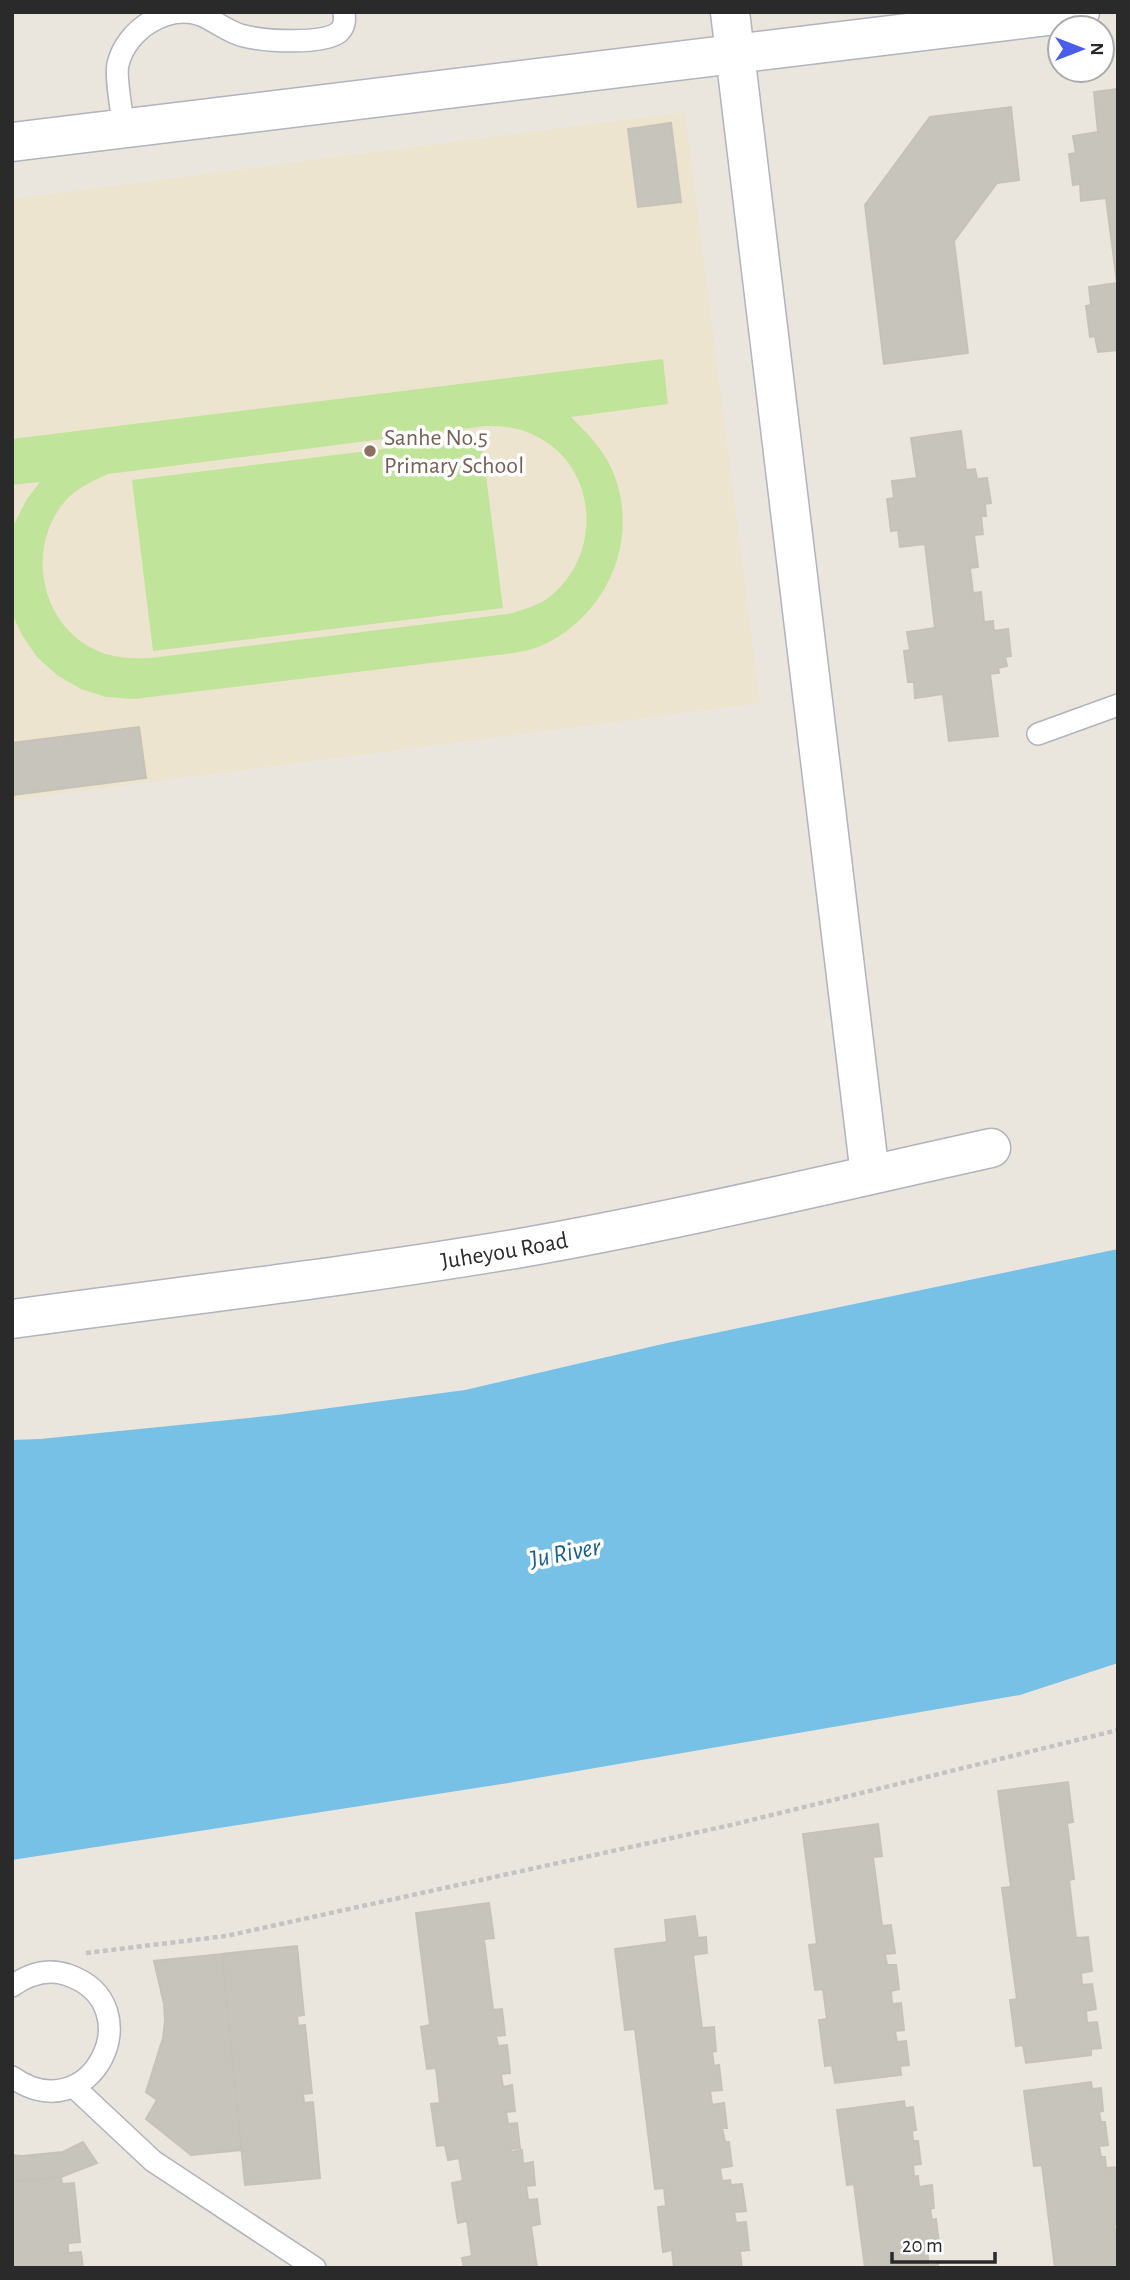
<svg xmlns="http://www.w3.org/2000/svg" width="1130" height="2280" font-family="'Alegreya Sans',sans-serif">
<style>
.education{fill:#ece4ce}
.pitch{fill:#c0e49a;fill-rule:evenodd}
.water{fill:#78c1e6}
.building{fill:#c7c4bc;stroke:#c7c2b7;stroke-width:2}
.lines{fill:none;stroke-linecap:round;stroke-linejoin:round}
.lane-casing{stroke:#b1b3bd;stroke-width:24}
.street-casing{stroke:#b1b3bd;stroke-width:41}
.secondary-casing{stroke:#b1b3bd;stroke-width:41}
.path{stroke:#c3c3c3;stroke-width:4.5;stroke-dasharray:5 3.5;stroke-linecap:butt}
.lane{stroke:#fff;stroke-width:21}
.street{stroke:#fff;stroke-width:38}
.secondary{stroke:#fff;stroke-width:38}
.education-dot{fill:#8d6e63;stroke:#fff;stroke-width:2.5}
.labels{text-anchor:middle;stroke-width:7;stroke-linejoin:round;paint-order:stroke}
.education-label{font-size:24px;fill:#785e54;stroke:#fff;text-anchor:start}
.street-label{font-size:24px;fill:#2a2a2a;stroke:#fff}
.water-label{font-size:26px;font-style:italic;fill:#175f91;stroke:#fff}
</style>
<rect width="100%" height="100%" fill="#ebe6dd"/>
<!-- education -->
<path class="education" d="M685 112 760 703 12 800V199Z"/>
<!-- pitch -->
<path class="pitch" d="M663 359 668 404 571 417C589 435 606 452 615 477 638 541 608 611 549 642 533 651 515 653 497 655L134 699 106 697 81 689 57 675 37 657 22 635 12 614V528L27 499 40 482 12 485V439ZM485 426C499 426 514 427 527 432 596 458 606 549 552 595 540 605 523 610 508 614L151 658C129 659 108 658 88 646 36 616 27 538 70 496 81 486 95 480 108 474Z
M481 437 503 608 153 651 132 480Z"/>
<!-- water -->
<path class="water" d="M1118 1249V1663L1020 1695 502 1784 12 1860V1440L40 1439 277 1415 465 1390 667 1343Z"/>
<!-- building -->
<path class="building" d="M1118 89V350L1098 352 1095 336 1090 337 1086 306 1091 305 1089 287 1117 283 1106 198 1081 201 1080 184 1073 185 1069 154 1076 153 1073 136 1098 132 1094 92Z
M1011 107 1019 180 997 183 954 241 968 353 884 364 865 205 930 117Z
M671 123 681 202 638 207 628 129Z
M961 431 966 470 975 469 977 479 987 478 991 503 985 504 986 516H981L983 534 974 535 978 567 970 568 973 593 981 592 984 622 993 621 994 631 1008 629 1011 656 1005 657 1007 666 998 668 999 673 990 674 998 736 949 741 943 694 915 698 914 682H908L904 651 910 650 907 632 935 628 925 544 900 547 898 530 891 531 887 499 894 498 892 481 917 478 911 438Z
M139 727 146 778 12 795V743Z
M1068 1782 1073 1822 1067 1823 1074 1879 1069 1880 1076 1938 1088 1937 1092 1971 1081 1973 1082 1985 1092 1984 1096 2009 1086 2011 1087 2023 1097 2022 1101 2048 1091 2049V2055L1026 2063 1023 2045 1016 2046 1010 2000 1017 1999 1002 1888 1011 1887 998 1791Z
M878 1824 882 1856 873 1857 882 1926 891 1925 895 1953 885 1954 887 1965H896L899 1989 891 1991 892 2004 901 2003 904 2030 895 2031 897 2042 906 2041 909 2065 900 2066 901 2075 835 2083 832 2065 825 2066 819 2020 827 2019 823 1989 815 1990 809 1945 817 1944 803 1834Z
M489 1903 494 1938 484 1939 493 2010 502 2009 505 2035 496 2036 498 2046 507 2045 510 2073 501 2074 503 2087 512 2085 515 2111 506 2112 508 2124 517 2123 520 2148 511 2149V2152L522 2150 523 2164 533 2162 535 2185 526 2186 528 2200 537 2199 540 2224 531 2226 537 2268H464L462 2258 472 2256 467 2221 458 2223 452 2183 463 2181 459 2158 448 2160 445 2145 437 2146 431 2104 440 2103 436 2068 427 2069 421 2027 430 2025 416 1913Z
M695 1916 698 1938 706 1937 707 1953 693 1955 702 2028 714 2027 716 2051 712 2052 714 2066 719 2065 722 2090 710 2091 712 2105 724 2103 727 2128H722L725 2142H729L732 2166 720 2168 722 2181 730 2180 731 2185 742 2184 746 2211 734 2212 736 2223 746 2222 749 2250 740 2251 742 2268H674L672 2250 663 2252 658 2207 666 2206 664 2188 655 2189 635 2029 625 2030 615 1949 667 1942 665 1920Z
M297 1946 304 2015 297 2016 298 2026 305 2025 312 2093 303 2094 304 2103 313 2102 320 2178 245 2185 222 1954Z
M222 1954 241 2150 191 2155 146 2119 157 2100 146 2092 163 2038 165 2021 164 2004 154 1961Z
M1091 2082 1092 2089 1101 2088 1103 2111 1099 2112 1101 2122H1105L1108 2145 1099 2146 1101 2157H1105L1106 2168 1118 2167V2224L1114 2225 1118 2246V2268H1055L1042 2165 1034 2166 1024 2091Z
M904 2101 905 2108 913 2107 916 2130 912 2131 913 2141H918L921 2164 913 2165 914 2177 918 2176 919 2187 932 2185 934 2208 930 2209 932 2220 936 2219 939 2243 926 2244 929 2265 938 2264V2268H865L854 2184 847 2185 837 2110Z
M83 2142 97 2163 61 2177 12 2182V2155L22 2156 63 2152Z
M61 2177 62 2184 74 2183 80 2242 68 2243V2253L81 2252 83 2268H12V2182Z"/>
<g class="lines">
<!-- lane casing -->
<g class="lane-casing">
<path id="lane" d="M124 128C122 114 115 76 118 64 126 30 167 3 201 15 216 21 229 33 244 36 264 41 323 45 339 32 345 26 345 20 344 12
M1038 734 1118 705
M12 1986C29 1974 48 1968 68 1975 154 2005 91 2133 12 2077
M74 2087 153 2161 315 2268"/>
</g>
<!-- street casing -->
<g class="street-casing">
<g id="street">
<path d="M730 12 870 1175"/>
<path id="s1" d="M12 1319C180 1296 348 1277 515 1249 675 1221 833 1183 991 1148"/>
</g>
</g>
<!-- secondary casing -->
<g class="secondary-casing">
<path id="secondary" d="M12 142 1080 12"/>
</g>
<!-- path -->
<path class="path" d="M86 1953 226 1936 731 1825 1118 1730"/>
<!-- lane -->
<use href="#lane" class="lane"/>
<!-- street -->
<use href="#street" class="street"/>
<!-- secondary -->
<use href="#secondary" class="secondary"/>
</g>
<!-- markers -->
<circle class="education-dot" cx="370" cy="451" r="7"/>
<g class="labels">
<!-- education labels -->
<g class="education-label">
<text x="384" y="445">Sanhe No.5<tspan x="384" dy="28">Primary School</tspan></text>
</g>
<!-- street labels -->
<g class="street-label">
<text dy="8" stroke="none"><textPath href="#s1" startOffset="497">Juheyou Road</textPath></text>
</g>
<!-- water labels -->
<g class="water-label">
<text transform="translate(565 1552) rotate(-11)" y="9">Ju River</text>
</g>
</g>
<!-- border -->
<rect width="1130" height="2280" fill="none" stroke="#2a2a2a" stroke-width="28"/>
<!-- north arrow -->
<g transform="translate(1081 49) rotate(90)"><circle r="33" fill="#ffffff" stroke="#aaaaaa" stroke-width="2"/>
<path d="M0-5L12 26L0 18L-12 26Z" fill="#495cec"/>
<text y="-10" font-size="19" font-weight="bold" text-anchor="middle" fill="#2a2a2a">N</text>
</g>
<!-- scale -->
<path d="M892 2252v10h103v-10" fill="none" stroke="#2a2a2a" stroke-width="3.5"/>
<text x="902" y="2252" font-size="21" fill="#2a2a2a" stroke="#ffffff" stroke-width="5" paint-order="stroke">20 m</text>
</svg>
